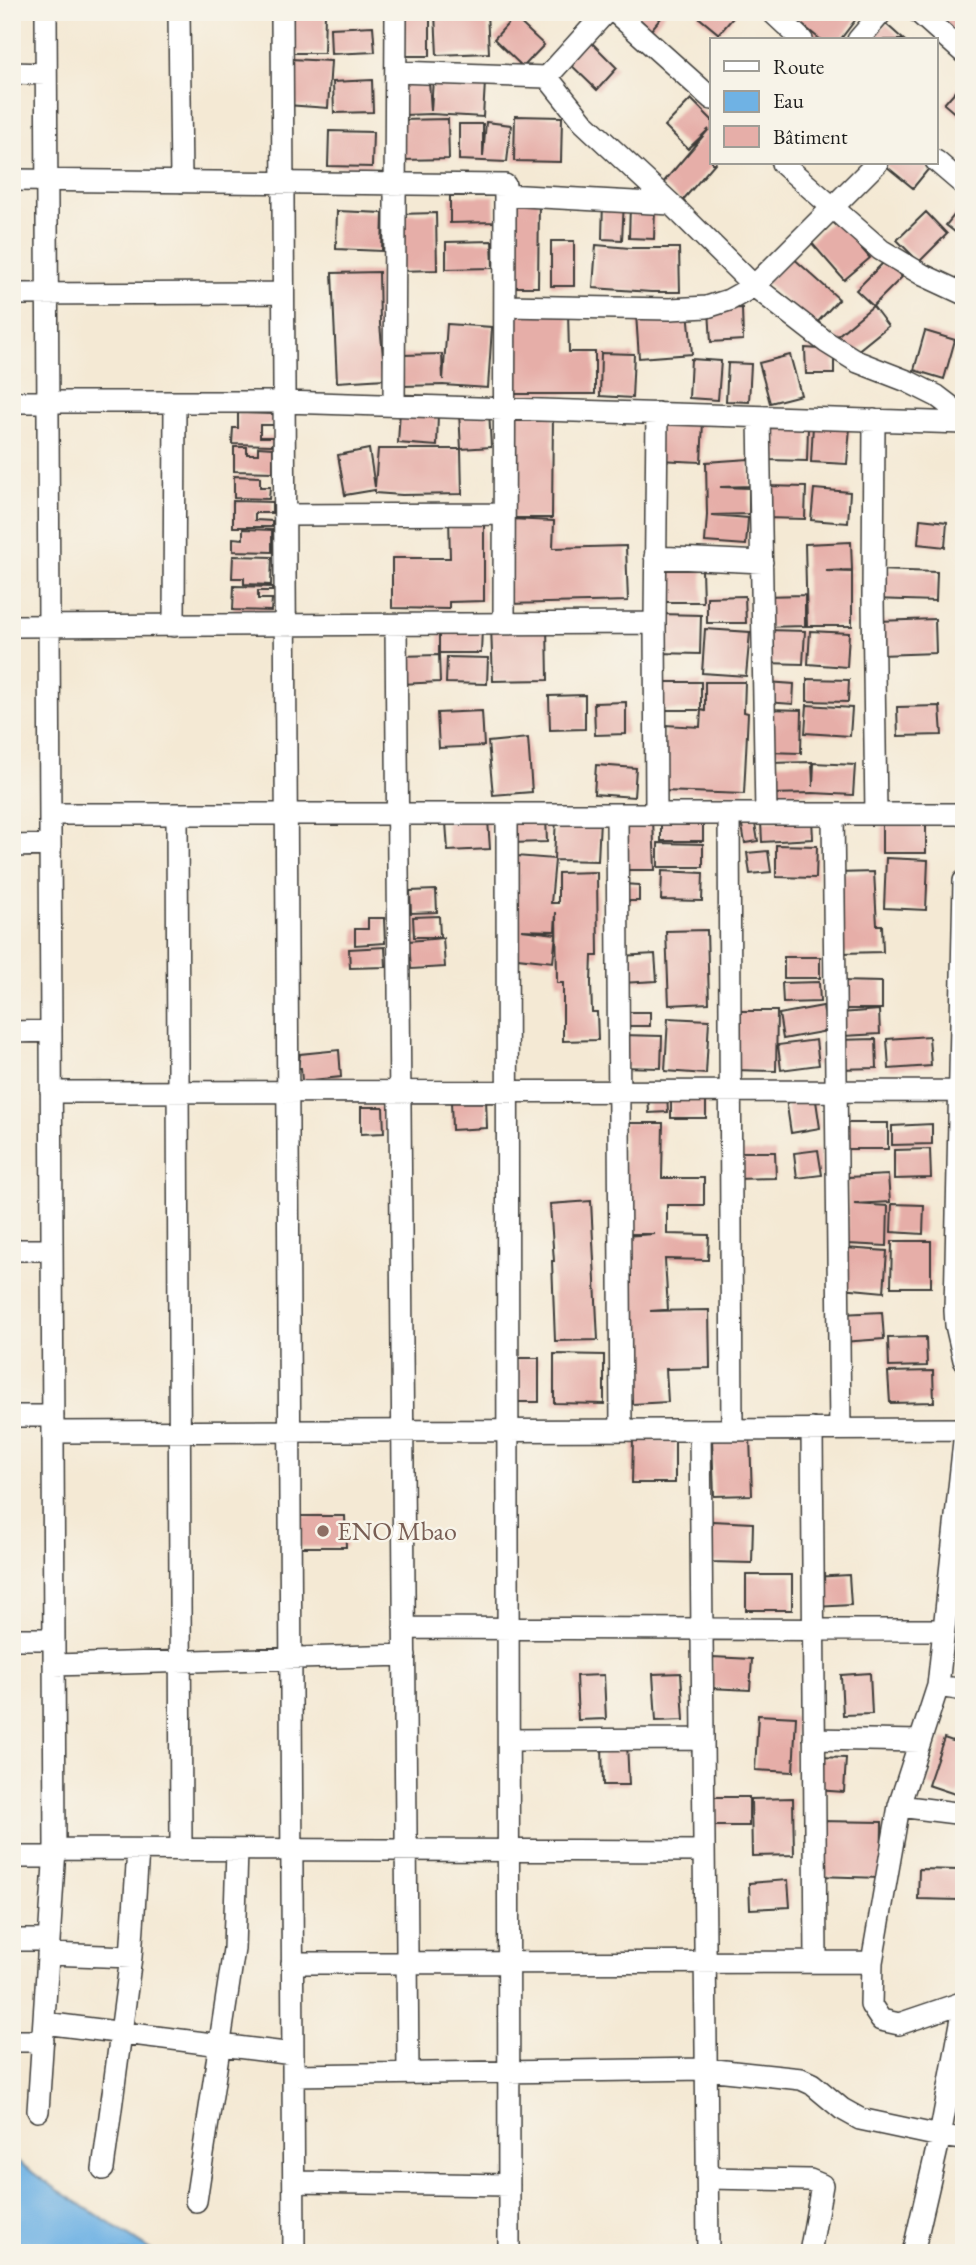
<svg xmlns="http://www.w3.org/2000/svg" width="976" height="2265" font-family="'EB Garamond',serif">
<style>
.water{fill:#6fb2e4;stroke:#466780;stroke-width:2}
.building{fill:#e6aea8}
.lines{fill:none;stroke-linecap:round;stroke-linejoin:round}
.street-casing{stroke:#3c3b38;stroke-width:24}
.street{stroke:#fff;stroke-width:21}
.education-dot{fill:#8d6e63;stroke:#f7f3e8;stroke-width:2.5}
.labels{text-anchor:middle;stroke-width:5;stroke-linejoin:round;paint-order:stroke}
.education-label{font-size:26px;fill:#785e54;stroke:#f7f3e8;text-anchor:start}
</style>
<rect width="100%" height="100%" fill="#f7f3e8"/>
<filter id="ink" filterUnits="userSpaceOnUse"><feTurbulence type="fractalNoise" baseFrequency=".0143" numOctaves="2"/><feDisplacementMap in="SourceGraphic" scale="14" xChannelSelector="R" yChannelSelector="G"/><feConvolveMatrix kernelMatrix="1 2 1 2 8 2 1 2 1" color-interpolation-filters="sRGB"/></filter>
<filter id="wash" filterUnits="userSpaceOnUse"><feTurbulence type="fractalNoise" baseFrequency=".00686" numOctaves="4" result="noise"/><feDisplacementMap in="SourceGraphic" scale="28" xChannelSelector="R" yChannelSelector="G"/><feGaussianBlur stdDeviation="1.57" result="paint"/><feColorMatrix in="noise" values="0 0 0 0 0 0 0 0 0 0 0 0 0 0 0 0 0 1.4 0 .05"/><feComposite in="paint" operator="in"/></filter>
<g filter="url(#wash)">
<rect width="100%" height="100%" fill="#f4e9d4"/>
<!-- water -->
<path class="water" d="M12 2157 40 2178 155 2253H12Z"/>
<g id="blocks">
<!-- building -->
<path class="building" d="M289 12H325L324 53H288Z
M401 12H430V56H400Z
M487 12 489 53 437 55 435 13Z
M632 12H666L651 30Z
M700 12H738L719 34 697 16Z
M791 12H856L859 15 840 40H821L789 14Z
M955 12H964V42L944 23Z
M514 17 544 45 523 67 494 39Z
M886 24 904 40H871Z
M373 26 375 52 331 54 330 28Z
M586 37 617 68 597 90 565 59Z
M290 59 331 61 328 108 287 105Z
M433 79 485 82 483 117 431 114 403 115 401 82 429 81 431 111Z
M372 80 373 112 334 113 333 82Z
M964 81V121L944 104Z
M691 99 712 120V163H715L682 201 662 184 709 129 688 149 665 126Z
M515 116 562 117 561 162 514 161Z
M448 119 449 159 401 160 400 120Z
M486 122 511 125 507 162 459 160V124H483V157Z
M329 131 373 132 372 167 328 166Z
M888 163H927L931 166 913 188 886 166Z
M450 196H494L495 222 450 223Z
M512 198 539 199 538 287H511Z
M603 201 624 202 622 240 602 239Z
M964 203V239L946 225Z
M630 205 655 206 654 239 629 238Z
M337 211 383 213 382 251 336 249Z
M926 212 947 234 919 262 897 240Z
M436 213 437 270 398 271 397 214Z
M835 218 870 258 844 280 810 241Z
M492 241 493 268 446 269V242Z
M551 241H574V286H551Z
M596 245 630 248H679L680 292H651L593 288Z
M791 256 839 299 814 326 767 283Z
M885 261 902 277 873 306 856 290Z
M379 272 380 324 385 379 337 382 332 273Z
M873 306 888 326 851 356 836 337Z
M742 308 743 340 711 342 709 310Z
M688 310 692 354 639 358 636 314Z
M568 311 569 352H595V394H511V312Z
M447 324 492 327 488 388 443 385 402 386V355L442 354 443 380Z
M925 331 955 340 944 379 914 370Z
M805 348 834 350V374H806Z
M601 353 634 354 632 398 600 396Z
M790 355 801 395 770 403 759 363Z
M691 359 721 361 718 400 689 398Z
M728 363 751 364 749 402 726 401Z
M400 410 438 412 437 446 398 443Z
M489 410 491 447 461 449 459 412Z
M506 412 553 413 552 518H505Z
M238 413 274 414V425H260V437H274L273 445 232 444 233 428H238Z
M660 420 703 422 701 462 658 460Z
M813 425 850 427 847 464 811 462Z
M769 426 808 428 807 461 768 460Z
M234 447H247V454H258V447L273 448V472L234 471Z
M369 449 375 487 378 449H461L462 494 402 495 375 493V490L345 495 338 455Z
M749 459 750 486 720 487 749 488V514L712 515 748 518 746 545 705 542 707 515 706 462Z
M234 476 260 477V487H270L269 499 234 498Z
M766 486 806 487 805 519 765 518Z
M814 489 850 492 848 523 811 520Z
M233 501 272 502V513H255V520L272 521V527H233Z
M484 516V601L449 602V609L392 608V558H450L449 517Z
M509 519 554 521 553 548 626 546 628 601 508 604Z
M920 519 947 522 945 547 918 544Z
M243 529 272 530V552L233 551V538L243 539Z
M851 542 852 570 826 571 852 572V626H807L805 544Z
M233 556 272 557 271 585 244 584V578H232Z
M660 570H702L703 602H660Z
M875 570 937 572 936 601 874 599Z
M234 586 272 587V591H258V599H272L271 611 233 610Z
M805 595V626L763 627V596Z
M745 596 746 623H707V597Z
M659 614 701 615 700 654 658 653Z
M935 619 936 653 880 655 878 621Z
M547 625 548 680 493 681 491 626Z
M482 628 481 653H439V630Z
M705 629 750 632 746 676 702 673Z
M766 630 805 631 803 664 765 663Z
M810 631 849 633 847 667 808 664Z
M439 655 440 682 401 684 400 656Z
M447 657 488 658 487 684 446 683Z
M807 679 849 680 848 702 807 701Z
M659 682H701V710H659Z
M705 682H745L744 712 748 713 744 794 663 791 665 725 700 727 701 710 705 711Z
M767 682 794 684 793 704 766 702Z
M585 695V729L550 730 549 696Z
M626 702V734L595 735 594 703Z
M807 705 852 708 850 736 805 733Z
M940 706 942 735 898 736 897 707Z
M767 709 802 710 801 753 766 752Z
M482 711 484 746 439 748 437 713Z
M528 738 532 792 493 795 488 742Z
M812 762 813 787 814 763 855 765 853 795 813 793 769 794 768 763Z
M596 765 636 768 634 797 594 794Z
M546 817 547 842 509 843V818Z
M556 817 600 819 598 861 555 860 551 903H558V873L597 872 598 956H592L591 983 592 1012H597L598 1040 563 1041V983H557L556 912 555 931 521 930 556 934 553 962 509 957 516 856 554 859Z
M661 818 703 819V841H661Z
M754 818 758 841 745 843 741 820Z
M622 819H653L655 870H623Z
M812 819 813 839 762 842 761 822Z
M488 820 490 849 448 851 446 822Z
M882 822H926V853H882Z
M658 843 703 844V867H658Z
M776 845 817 846 816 878 776 877Z
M768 851 771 872 750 874 747 853Z
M886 858 928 860 926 910 884 908Z
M662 871 703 873 702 901 661 900Z
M874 872 877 925H882L883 952 841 953 837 873Z
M622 884 639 885V901H622Z
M436 890 437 912 411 913 410 891Z
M439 916 440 937H414L413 917Z
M368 918H384L385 943 355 945V929H368Z
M707 930 709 1003 669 1005 666 931Z
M443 938 445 967 411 969 409 941Z
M385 947 386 967 350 968 349 949Z
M655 954 657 981 621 983 620 956Z
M784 957H820V978H784Z
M838 981 882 982V1009H838Z
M819 982 820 1002 783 1003 782 983Z
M823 1006 827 1031 783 1039 779 1014Z
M879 1010 880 1034 843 1036 841 1013Z
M736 1011H777L776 1071 735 1070Z
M625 1012H650V1026H625Z
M668 1018 709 1020 706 1074 665 1071Z
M621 1035 662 1036 661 1068 620 1067Z
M929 1036 931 1066 889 1069 887 1039Z
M876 1039 877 1068 838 1069 836 1040Z
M816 1040 819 1065 781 1070 778 1045Z
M339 1050 341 1077 302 1081 301 1068H298L300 1054Z
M648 1093H667L668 1112 649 1113Z
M671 1093H706V1118H671Z
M815 1094 820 1128 791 1133 786 1099Z
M486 1098 487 1128 452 1130 451 1100Z
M361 1107H383L384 1133 361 1134Z
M624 1123H663L662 1178H704V1205H667V1234L709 1235 708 1260 665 1259 668 1310 650 1311 709 1310 710 1368 666 1369 668 1402 632 1404 624 1236 655 1234H624Z
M847 1123H888V1149H847Z
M932 1124V1144L892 1145V1126Z
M930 1149 931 1178 894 1179V1150Z
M818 1150 822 1175 797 1178 794 1153Z
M735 1152H775L776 1178 736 1179Z
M888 1175 890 1202 854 1204 888 1206 887 1246 848 1244V1177Z
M591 1201 598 1340 555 1341 552 1261H554L550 1204Z
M892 1204 924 1205 923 1234 891 1232Z
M892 1241H931V1287H891Z
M845 1248 887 1251 884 1292 842 1288Z
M882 1312 884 1339 842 1342 841 1314Z
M926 1337 927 1366 889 1367 888 1338Z
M554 1354 604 1355V1404L554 1403Z
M517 1358H539V1402H518Z
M933 1371 934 1402 890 1403 888 1372Z
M750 1437 752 1495 714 1496 712 1438Z
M633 1439 675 1440V1483H632Z
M301 1516H345L346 1547H300Z
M712 1521 753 1523 752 1563 710 1562Z
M746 1575H792V1610H746Z
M849 1575 851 1605 815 1607 813 1577Z
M712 1657 752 1659 750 1690 710 1688Z
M681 1673 684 1720 656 1721 653 1674Z
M870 1673 872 1714 843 1715 841 1675Z
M604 1675 606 1719 578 1720 576 1676Z
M758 1715 796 1717 793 1772 755 1770Z
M944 1738 964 1745V1779L958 1795 928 1785Z
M627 1743 629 1785H603L602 1744Z
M817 1757 846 1758 844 1792 816 1790Z
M712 1797H749V1826H712Z
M793 1798 794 1855 752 1856 751 1799Z
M817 1821 882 1822 881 1878 817 1876Z
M919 1869 959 1870V1900L918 1899Z
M788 1880 790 1907 750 1909 749 1883Z"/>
</g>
</g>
<g filter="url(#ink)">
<use href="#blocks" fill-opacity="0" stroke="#3c3b38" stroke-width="2"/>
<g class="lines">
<!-- street casing -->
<g class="street-casing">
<path id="street" d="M179 12 181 182
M282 12 294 2253
M615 12 712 99
M772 12 802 40
M918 12 964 53
M858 40 882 12
M396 72 547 77 606 12
M12 73 46 74
M547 77 583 122 671 204 754 286 826 342 858 362 907 381 937 396 958 412 964 421
M936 161 964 185
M782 163 881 250 923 275 964 294
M12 180 505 185 504 624
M505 195 671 204
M12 294 283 293
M505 306 670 309 707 307 729 300 754 286 877 163
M12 402H284L964 423
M394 405 396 12
M759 417 766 814
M874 420 873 599 876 814
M285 515 504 514
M655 557 762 562
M396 625 408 2073
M12 626 655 623
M174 626 175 402
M50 814H964
M177 814 181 1850
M507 814 509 2253
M617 814 621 1430
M656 814 655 623 657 413
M729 814 732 1430
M833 814 840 1429
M12 846 50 845
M964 881 955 1311 956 1325 964 1360
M12 1032 51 1031
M51 1092 964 1091
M12 1250H52
M12 1416H53
M812 1429 816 1961
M700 1430 708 2253
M53 1432 964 1429
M964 1441 938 1686 899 1806 872 1962 871 2005 881 2020 899 2024 964 2002
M404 1628 944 1630
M12 1639H54
M54 1665 405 1655
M938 1686 964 1690
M814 1739 920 1741
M509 1740 703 1739
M899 1806 964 1814
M55 1849 704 1851
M12 1857H55
M12 1940H49
M48 1954 131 1957
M292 1963 872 1962
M44 2023 293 2054
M12 2041H43
M293 2075 706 2069 801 2079 812 2084 842 2109 860 2119 940 2136 964 2139
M38 2111 55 1849 46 12
M103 2169 131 1957 138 1850
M707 2178 810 2180 822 2185 810 2253
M294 2182 509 2185
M196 2201 234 1949 237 1850
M913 2253 940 2136 964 2007"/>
</g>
<!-- street -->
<use href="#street" class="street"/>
</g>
</g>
<!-- markers -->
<circle class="education-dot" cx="323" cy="1531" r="7"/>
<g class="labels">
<!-- education labels -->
<g class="education-label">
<text x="337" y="1540">ENO Mbao</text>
</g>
</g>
<!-- margin -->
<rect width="976" height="2265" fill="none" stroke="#f7f3e8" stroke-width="42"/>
<!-- legend -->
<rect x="710" y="38" width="228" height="126" fill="#f7f3e8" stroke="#9f9d96" stroke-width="2"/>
<rect x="724" y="61" width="35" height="10" fill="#ffffff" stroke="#9f9d96" stroke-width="2"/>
<text x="773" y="74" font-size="21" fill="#1c1c1c">Route</text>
<rect x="724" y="91" width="35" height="21" fill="#6fb2e4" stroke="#9f9d96" stroke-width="2"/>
<text x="773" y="108" font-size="21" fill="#1c1c1c">Eau</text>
<rect x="724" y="126" width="35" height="21" fill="#e6aea8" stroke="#9f9d96" stroke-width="2"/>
<text x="773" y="144" font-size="21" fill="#1c1c1c">Bâtiment</text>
</svg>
